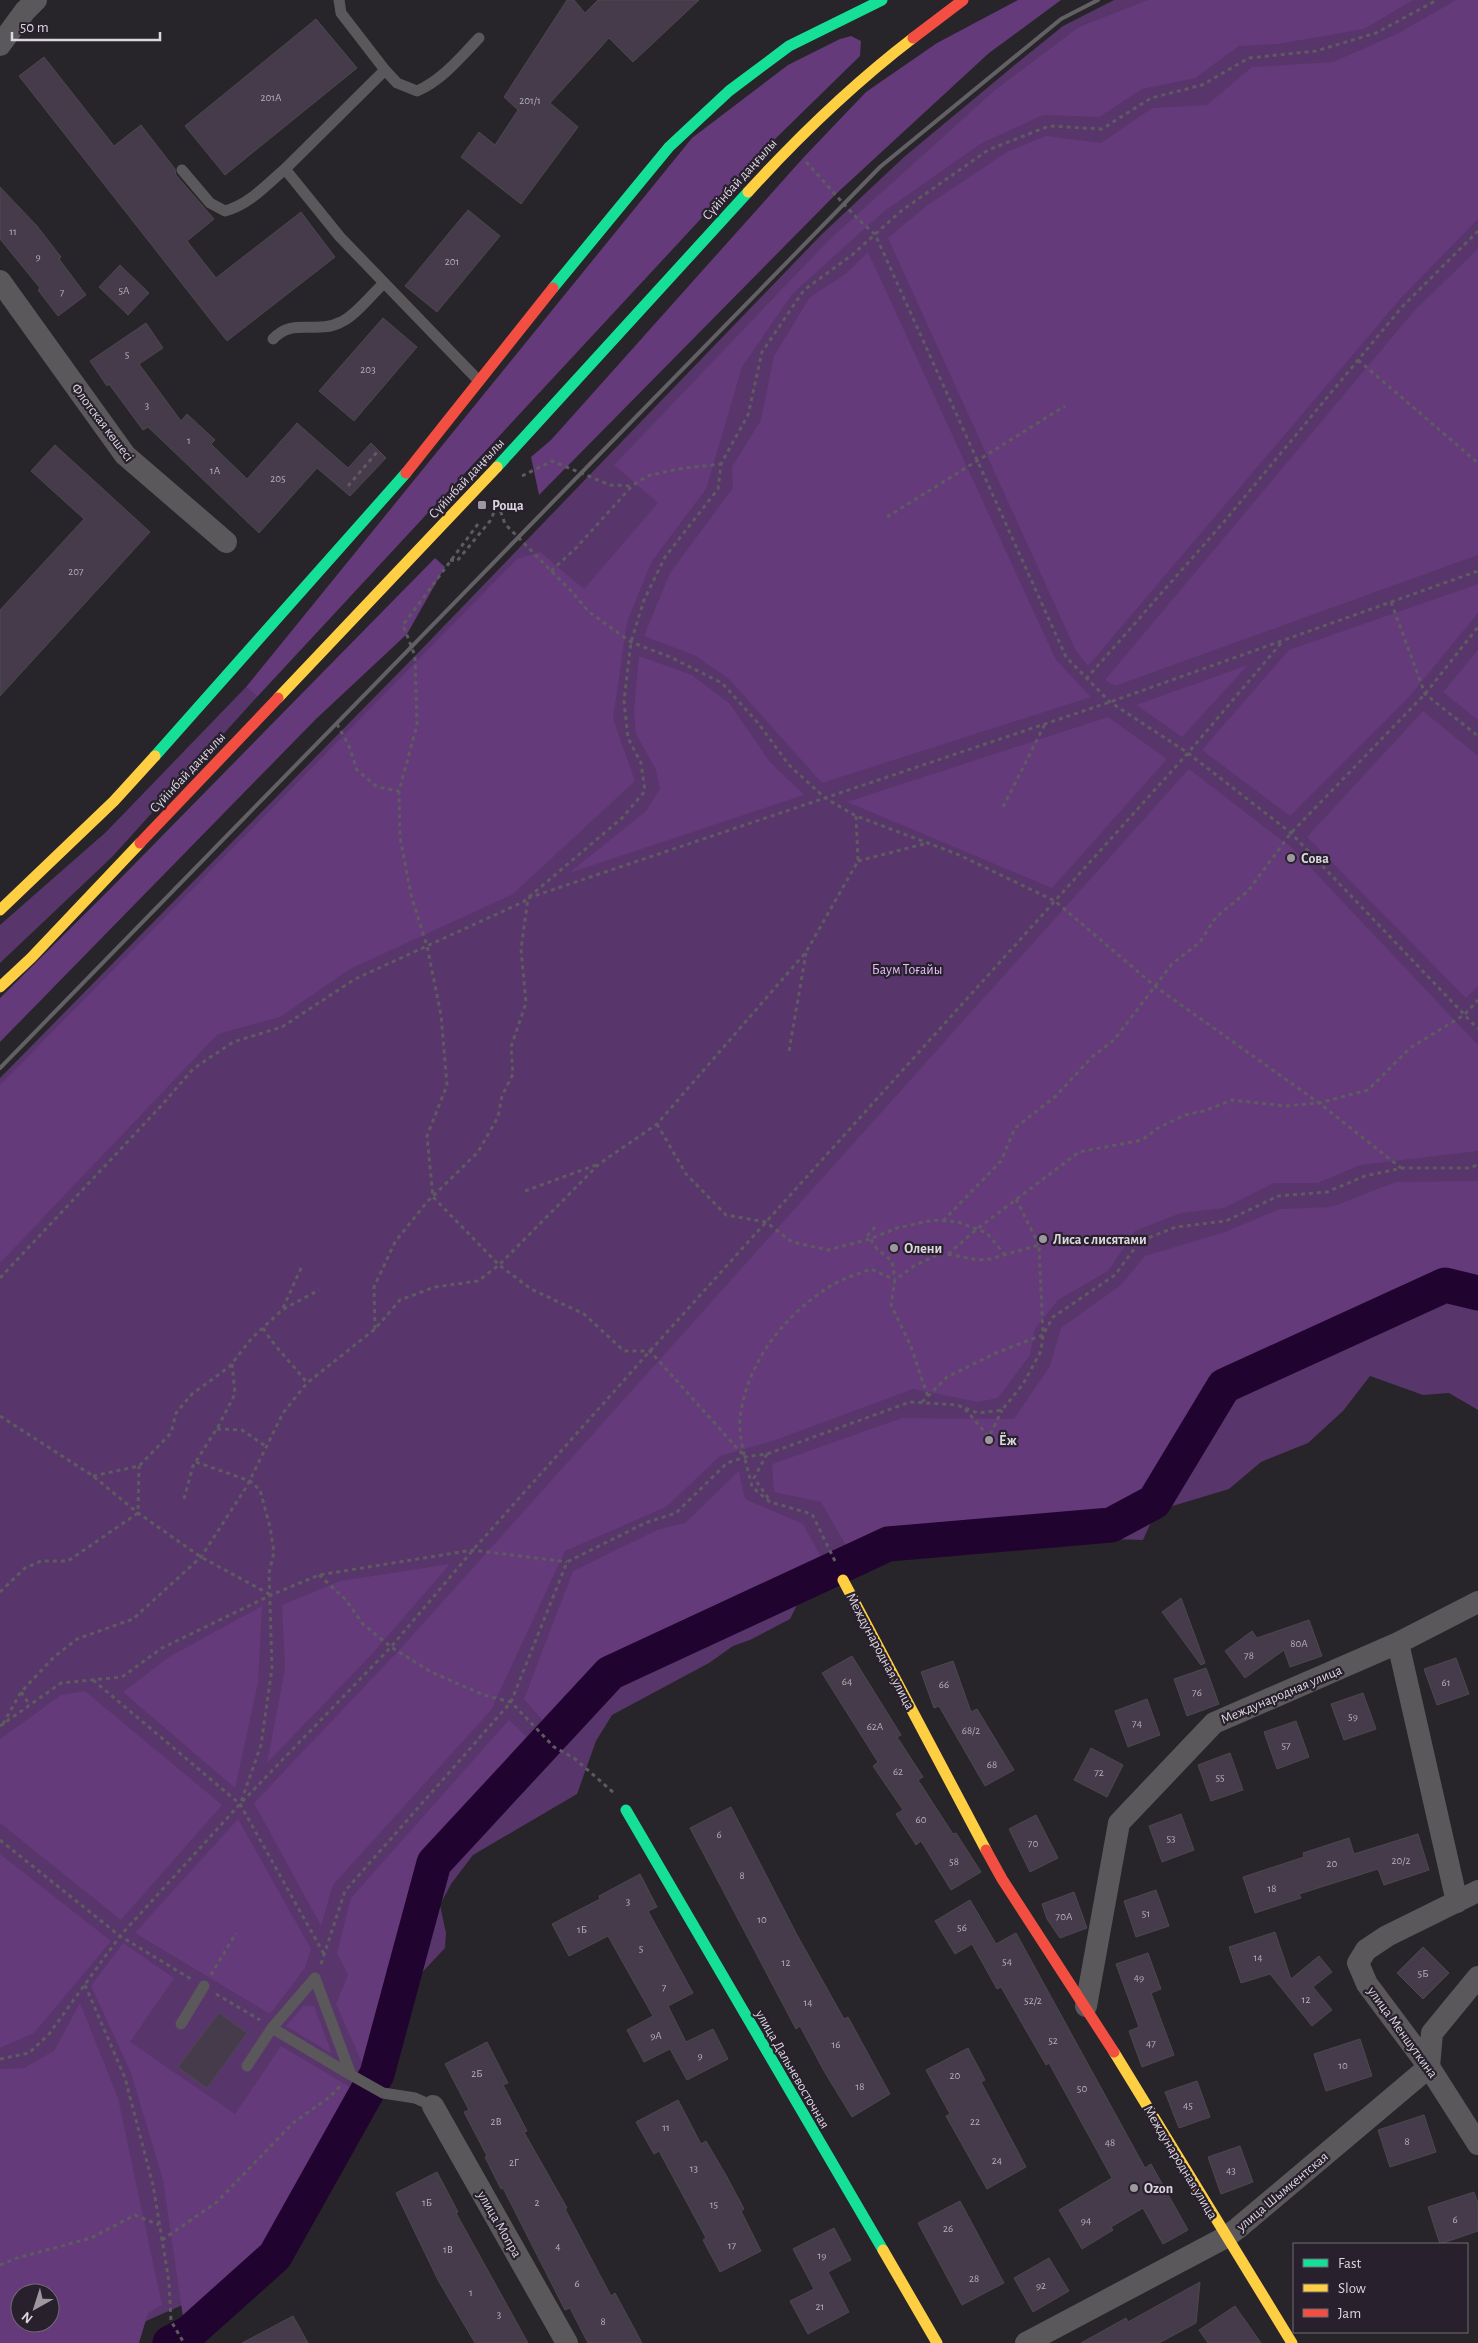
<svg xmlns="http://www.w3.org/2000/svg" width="1478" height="2343" font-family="'Alegreya Sans',sans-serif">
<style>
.green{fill:#58356b;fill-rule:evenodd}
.forest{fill:#643a7a;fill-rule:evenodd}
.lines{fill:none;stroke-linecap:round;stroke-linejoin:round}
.river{stroke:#21032f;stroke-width:35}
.building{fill:#463b4b;stroke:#4c484e}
.path{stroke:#5d5b5f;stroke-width:3;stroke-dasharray:4 4;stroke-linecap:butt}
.lane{stroke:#5a585b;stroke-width:11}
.street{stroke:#5a585b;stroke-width:22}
.fast{stroke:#16e098;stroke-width:11}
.slow{stroke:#ffcf43;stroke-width:11}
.jam{stroke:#f24e42;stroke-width:11}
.rail{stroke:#626064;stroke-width:4}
.poi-dot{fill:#9d98a0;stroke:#28212d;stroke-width:2}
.labels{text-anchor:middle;stroke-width:4.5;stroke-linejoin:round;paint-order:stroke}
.number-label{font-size:11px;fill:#b6b0ba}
.street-label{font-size:14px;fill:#dcd7df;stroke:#28212d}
.poi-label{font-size:14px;font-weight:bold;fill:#dcd7df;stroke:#28212d;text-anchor:start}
.park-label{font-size:14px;fill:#e4bdfb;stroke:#28212d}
</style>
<rect width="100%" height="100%" fill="#27242a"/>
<!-- green -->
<path class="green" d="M1114 0H1478V1410L1449 1393 1423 1395 1370 1376 1343 1411 1308 1443 1261 1462 1229 1489 1156 1511 1143 1540 1111 1539 1079 1543 959 1547 925 1540 888 1544 813 1573 790 1619 750 1640 733 1646 709 1663 612 1715 596 1741 577 1794 473 1855 451 1884 440 1905 446 1933 445 1948 385 2012 368 2073 286 2224 187 2303 137 2325 0 2343V1078L415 656 821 235 904 157 1022 59 1063 26ZM20 2293H50V2323H20Z
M246 687 257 697 112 857 0 963V925L106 832Z"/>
<!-- forest -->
<path class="forest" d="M1018 0H1061L989 53 836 194 539 495 531 457 551 440 803 158 866 92 937 43Z
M1148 0H1413L1364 29 1277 44 1239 46 1195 78 1142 89 1099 117 1043 115 982 143 883 212 792 294 742 367 706 489 652 561 627 622 613 719 635 781 513 894 350 969 280 1017 218 1034 0 1263V1085L517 559 540 552 584 589 658 503 614 465 828 241 995 90 1079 27Z
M1456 0H1478V219L1400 299 1088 666 1076 651 888 238 929 204 1007 152 1046 136 1101 143 1152 108 1207 105 1252 67 1333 62 1397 34Z
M851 36 861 41 860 56 774 140 257 697 246 687 692 138 788 65 840 39Z
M1478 249V555L1115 686 1105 680 1414 311Z
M868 252 1056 660 1091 697 822 783 729 679 696 656 644 636 670 573 733 488 732 467 761 420 774 356 810 297 847 273Z
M435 558 445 567 407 634 316 719 0 1042V998L110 889Z
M1478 584V613L1409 697 1290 816 1202 750 1289 650Z
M1478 650V720L1443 692Z
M639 656 692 675 730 704 770 762 804 795 569 873 646 811 660 789 656 770 636 734 634 710Z
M1248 665 1182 737 1136 705Z
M1423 711 1478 756V986L1466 998 1307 837Z
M1108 717 1167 759 1052 888 847 802Z
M1189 769 1292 848 1478 1045V1151L1360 1165 1318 1183H1274L1224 1208 1181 1213 1135 1231 1108 1271 1058 1300 1035 1329 1030 1355 998 1398 978 1402 913 1389 773 1441 720 1456 666 1507 565 1551 491 1710 333 1885 321 1926 254 1803 403 1646Z
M1478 1181V1277L1444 1270 1210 1380 1144 1488 1108 1512 894 1527 847 1547 821 1502 774 1492 772 1464 902 1418 1014 1419 1050 1366 1061 1328 1121 1285 1145 1256 1225 1232 1280 1209 1331 1207 1396 1182Z
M739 1471 745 1499 803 1524 821 1557 599 1663 547 1725 524 1699 573 1571 657 1530 685 1523Z
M450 1564 372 1654 267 1763 285 1669 282 1605 340 1581Z
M262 1606 258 1683 235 1788 123 1692 169 1657Z
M85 1691 222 1805 121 1920 0 1823V1739L61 1695Z
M509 1720 530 1740 425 1856 365 2069 336 2004 348 1975 337 1953 351 1898Z
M238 1819 311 1949 305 1968 270 2014 135 1933Z
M0 1854 111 1941 34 2033 0 2048Z
M123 1943 174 1978 130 2042 235 2114 281 2046 355 2090 265 2256 184 2324 163 2180 131 2073 91 1986Z
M80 2003 118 2098 162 2305 148 2313 139 2343H0V2069L24 2068 54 2051ZM20 2293H50V2323H20Z
M303 2006H314L332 2054 286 2026Z"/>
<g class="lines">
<!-- river -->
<path class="river" d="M170 2343 189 2333 275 2256 377 2074 434 1863 610 1673 888 1544 1111 1525 1154 1502 1224 1386 1445 1285 1478 1293"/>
</g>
<!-- building -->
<path class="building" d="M567 0H574L585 13 598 0H699L633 62 609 38 550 103 578 127 521 204 461 157 479 132 495 145 518 110 504 97Z
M316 19 357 68 225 175 185 126Z
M44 57 114 146 141 125 175 169 176 175 214 219 187 241 216 278 301 212 335 257 227 341 19 76Z
M0 187 37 226 61 257 59 259 86 295 58 316 38 290 40 288 0 239Z
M468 210 500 236 437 312 405 286Z
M120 265 149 293 128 315 99 287Z
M383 318 417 347 354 421 319 391Z
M146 323 163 348 139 364 181 421 187 414 215 440 211 444 247 479 297 423 348 468 371 443 386 458 350 496 317 468 259 533 148 427 143 430 109 384 107 386 90 361Z
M55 445 150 532 0 696V610L84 519 31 471Z
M1181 1598 1205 1663 1201 1665 1162 1612Z
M1309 1620 1322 1656 1290 1667 1284 1650 1245 1678 1225 1651 1252 1631 1257 1638Z
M852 1656 901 1735 897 1737 923 1777 918 1780 953 1834 956 1833 981 1872 951 1890 921 1841 916 1845 896 1814 903 1810 873 1766 878 1762 822 1673Z
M1456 1658 1469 1694 1437 1705 1424 1669Z
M953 1661 971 1712 977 1709 1014 1770 985 1786 939 1706 934 1708 921 1672Z
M1206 1668 1219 1704 1187 1716 1174 1679Z
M1363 1693 1376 1729 1344 1740 1331 1704Z
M1147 1699 1160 1735 1128 1747 1115 1711Z
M1296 1721 1309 1757 1277 1769 1264 1732Z
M1091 1748 1123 1765 1107 1797 1074 1780Z
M1230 1753 1243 1790 1211 1801 1198 1765Z
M731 1807 797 1935 844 2019 848 2017 890 2094 852 2117 824 2071 800 2026 796 2029 690 1828Z
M1181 1814 1194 1850 1162 1862 1149 1826Z
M1036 1815 1058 1858 1030 1872 1009 1829Z
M1418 1834 1429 1870 1384 1885 1378 1869 1299 1894 1301 1898 1255 1913 1243 1877 1304 1857 1303 1853 1349 1838 1354 1854Z
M640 1874 657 1907 648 1911 693 1993 668 2006 686 2042 713 2029 728 2059 687 2080 670 2049 644 2062 627 2030 653 2016 608 1936 569 1956 552 1924 600 1899 599 1896Z
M1156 1890 1169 1926 1136 1937 1124 1901Z
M1074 1892 1087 1928 1060 1938 1047 1919 1042 1904Z
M970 1900 996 1944 1016 1933 1145 2168 1151 2164 1188 2230 1163 2244 1143 2208 1111 2227 1113 2230 1082 2249 1059 2210 1112 2178 1049 2063 1046 2065 1001 1987 997 1989 972 1944 955 1954 935 1921Z
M1275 1932 1291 1979 1319 1956 1332 1972 1313 1987 1332 2010 1312 2026 1270 1974 1241 1983 1229 1947Z
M1423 1947 1449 1973 1423 1999 1397 1973Z
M1148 1953 1161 1989 1151 1993 1174 2055 1142 2067 1129 2031 1139 2027 1116 1964Z
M219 2013 247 2033 207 2088 178 2067Z
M1360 2039 1372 2076 1326 2091 1314 2054Z
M487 2042 508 2083 503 2085 527 2131 524 2132 567 2208 565 2209 611 2296 615 2293 642 2343H588L570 2308 565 2310 503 2188 501 2189 485 2157 487 2156 464 2112 469 2110 445 2064Z
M968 2048 985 2080 981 2082 1026 2167 987 2189 946 2116 950 2114 926 2070Z
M1197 2081 1210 2117 1179 2128 1165 2092Z
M678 2100 701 2144 706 2141 727 2177 744 2209 741 2211 761 2251 720 2272 703 2240 706 2238 659 2151 654 2154 636 2122Z
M1424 2115 1436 2152 1390 2167 1378 2130Z
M1240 2146 1253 2182 1221 2194 1208 2157Z
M437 2172 458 2212 456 2213 528 2343H475L438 2280 396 2193Z
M1474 2192 1478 2203V2231L1440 2244 1428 2207Z
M960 2201 1004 2283 962 2305 918 2223Z
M834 2228 851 2260 828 2272 849 2312 808 2334 790 2301 814 2289 793 2249Z
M1049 2258 1069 2291 1033 2312 1014 2278Z
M1200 2282 1196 2323 1159 2343H1081L1126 2318 1128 2322Z
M1235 2306 1261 2343H1208L1199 2330Z
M293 2316 308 2343H242Z"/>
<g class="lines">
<!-- path -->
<path class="path" d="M806 162C829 186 849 213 875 234L1066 657 1110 702 1188 753 1291 833 1478 1029
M1358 360 1478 463
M522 476 552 461 610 485 632 486
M348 486 378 451
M498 504 505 524 572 592 589 612 631 642 670 657 722 683 758 723 789 765 825 798 856 816 957 854 1055 901 1156 987 1319 1103 1401 1168
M887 517 1065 406
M478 524 403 625 415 656 417 725 399 791 400 837 411 895 427 946 441 1015 447 1085 427 1136 433 1197 499 1265 531 1289 584 1314 624 1351H650L745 1457
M450 560 457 561 490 521 498 504
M551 571 576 548 632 486 647 476 678 469 721 464
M1391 602 1425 694 1478 736
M1086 679 1223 523 1402 307 1478 231
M337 724 349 746 357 770 377 787 399 791
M1003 807 1045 724
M858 861 928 843
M789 1051 806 953
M657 1124 686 1174 726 1215 766 1222 792 1242 828 1250 870 1239 897 1228 934 1220 958 1222 987 1233 1005 1255
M525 1191 596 1165
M1016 1199 1039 1245
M943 1221 1001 1161 1015 1128 1056 1096 1092 1057 1114 1040 1172 964 1200 942 1216 917 1248 891 1291 833 1425 694 1478 627
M875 1227 868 1235 877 1249 892 1261 895 1279
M948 1254 977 1229 1079 1152 1142 1140 1158 1128 1185 1115 1204 1111 1232 1100 1285 1106 1319 1103 1368 1090 1410 1048 1464 1015 1478 1000
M0 1278 161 1106 193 1069 233 1042 282 1027 355 979 523 902 622 818 645 791 641 763 628 738 624 701 631 642 644 600 665 557 718 489 721 464 748 415 762 352 804 290 852 255 901 211 988 150 1049 126 1102 129 1151 98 1202 85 1249 58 1316 51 1376 33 1437 0
M283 1308 302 1266
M263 1328C275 1348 292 1363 307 1383
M375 1329 374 1287 395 1242 427 1202 478 1152 498 1117 502 1096 513 1074 511 1047 526 1003 521 949 528 898 1110 702 1478 571
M922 1402 947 1377 998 1352 1043 1335 1039 1245 990 1259 978 1260 941 1253 914 1266 895 1280 891 1305 910 1344 928 1397
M965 1409 989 1437 1002 1410
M0 1416 93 1476 138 1513 201 1557 271 1595
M217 1429 242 1430 267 1447
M767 1454 754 1478 769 1499
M196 1462 250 1481 260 1490 270 1527 274 1552 269 1573 272 1668 261 1745 241 1802
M93 1476 139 1466 171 1433 176 1413 192 1394 229 1367 252 1338 282 1310 319 1290
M184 1499 193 1466 219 1425 235 1394 232 1363
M835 1561 812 1514 770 1502 752 1487C748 1469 738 1438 740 1419 746 1364 783 1316 829 1287 841 1279 858 1274 871 1269L895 1280
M319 1575 345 1599 363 1624 391 1647 431 1672 484 1695 511 1702 554 1747 574 1758 614 1793
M0 1592 25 1568 41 1561H68L138 1513 139 1466
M93 1680 240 1804 324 1954
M21 1692 30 1705
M3 1724 21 1692 54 1657 77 1639 133 1619 201 1557 247 1486 283 1413 307 1383 375 1329 400 1300 435 1287 478 1281 499 1265 599 1164 657 1124 806 952 858 861 856 816
M0 1726 61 1683 122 1677 162 1648 271 1595 319 1575 473 1550 567 1562
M0 1840 120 1936 191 1979
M321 1964 345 1891 511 1702 567 1562 645 1523 676 1513 727 1463 745 1457 767 1454 910 1402 957 1405 978 1413 1002 1410 1023 1384 1041 1351 1043 1335 1053 1317 1115 1275 1140 1241 1176 1227 1226 1221 1278 1196 1327 1192 1365 1176 1402 1168H1468L1478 1165
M211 1975 236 1933
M85 1985 125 2078 153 2185 169 2282 171 2321 184 2343
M216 1994 260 2020
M0 2059 29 2053 49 2034 120 1936 240 1804 391 1647 473 1550 650 1351 1188 753 1282 642
M162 2240 217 2202 293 2123 331 2096 340 2086
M0 2265 17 2258 91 2238 135 2215 159 2225"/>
<!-- lane -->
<path class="lane" d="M339 0 341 13 385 70 285 169 340 237 479 381
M385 70 397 83 417 91C442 80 460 58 479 38
M182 170 210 203 225 211C250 204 266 185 285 169
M273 339C293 317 316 335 341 322 355 316 372 294 384 283
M181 2024 204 1986
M247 2066 272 2028 315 1978 351 2075 272 2028
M351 2075 383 2093 415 2098 433 2106"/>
<!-- street -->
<path class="street" d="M0 45 25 11 36 0
M0 281 125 455 226 542
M1398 1643 1457 1902
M1478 1891 1387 1936 1366 1950 1358 1963 1367 1984 1429 2067 1478 2144
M1086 2006 1119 1823 1214 1723 1398 1643 1478 1602
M433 2106 567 2343
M1026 2343 1226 2237 1238 2228 1429 2067 1432 2033 1478 1977"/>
<!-- fast -->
<path class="fast" d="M553 288 669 147 729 91 789 46 882 0
M497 467 748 192
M155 756 406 473
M626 1810 883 2250"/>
<!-- slow -->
<path class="slow" d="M748 192C799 136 853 84 913 38
M278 698 497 467
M0 910 114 801 155 756
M0 987 31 958 140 843
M843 1580 986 1850
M1114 2052 1292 2343
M883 2250 937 2343"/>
<!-- jam -->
<path class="jam" d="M913 38 963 0
M406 473 553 288
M140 843 278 698
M986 1850 1002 1879 1114 2052"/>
<!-- rail -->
<path class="rail" d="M0 1068 880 167 1061 19 1098 0"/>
</g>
<!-- markers -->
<g class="poi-dot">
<rect x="477" y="500" width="10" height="10" rx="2.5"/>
<circle cx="1291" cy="858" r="5"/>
<circle cx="1043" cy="1239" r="5"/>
<circle cx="894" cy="1248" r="5"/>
<circle cx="989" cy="1440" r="5"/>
<circle cx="1134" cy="2188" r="5"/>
</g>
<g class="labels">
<!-- number labels -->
<g class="number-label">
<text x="271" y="101">201А</text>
<text x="530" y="104">201/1</text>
<text x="13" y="235">11</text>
<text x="38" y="260">9</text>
<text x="452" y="265">201</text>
<text x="124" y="294">5А</text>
<text x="62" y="296">7</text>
<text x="127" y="358">5</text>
<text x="368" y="373">203</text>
<text x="147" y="409">3</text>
<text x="189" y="444">1</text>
<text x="215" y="474">1А</text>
<text x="278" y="482">205</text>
<text x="76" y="575">207</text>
<text x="1299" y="1647">80А</text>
<text x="1249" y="1659">78</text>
<text x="847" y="1685">64</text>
<text x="1446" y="1686">61</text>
<text x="944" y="1688">66</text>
<text x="1197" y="1696">76</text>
<text x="1353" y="1720">59</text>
<text x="1137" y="1727">74</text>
<text x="875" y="1730">62А</text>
<text x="971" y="1734">68/2</text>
<text x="1286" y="1749">57</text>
<text x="992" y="1768">68</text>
<text x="898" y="1775">62</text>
<text x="1099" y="1776">72</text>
<text x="1220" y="1781">55</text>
<text x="921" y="1823">60</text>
<text x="719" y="1838">6</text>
<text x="1171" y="1842">53</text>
<text x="1033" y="1847">70</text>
<text x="1401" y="1864">20/2</text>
<text x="954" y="1865">58</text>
<text x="1332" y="1867">20</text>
<text x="742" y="1879">8</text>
<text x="1272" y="1892">18</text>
<text x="628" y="1905">3</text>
<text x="1146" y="1917">51</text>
<text x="1064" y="1920">70А</text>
<text x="762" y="1923">10</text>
<text x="962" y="1931">56</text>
<text x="582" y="1933">1Б</text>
<text x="641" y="1952">5</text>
<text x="1258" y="1961">14</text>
<text x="1007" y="1965">54</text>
<text x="786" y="1966">12</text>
<text x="1423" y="1977">5Б</text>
<text x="1139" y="1981">49</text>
<text x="664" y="1991">7</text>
<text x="1306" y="2003">12</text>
<text x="1033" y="2004">52/2</text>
<text x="808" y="2006">14</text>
<text x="656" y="2039">9А</text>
<text x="1053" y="2044">52</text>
<text x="1151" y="2047">47</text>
<text x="836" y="2048">16</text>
<text x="700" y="2059">9</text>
<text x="1343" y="2069">10</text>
<text x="477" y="2077">2Б</text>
<text x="955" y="2079">20</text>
<text x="860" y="2090">18</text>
<text x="1082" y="2092">50</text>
<text x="1188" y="2109">45</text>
<text x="496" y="2125">2В</text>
<text x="975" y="2125">22</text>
<text x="666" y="2131">11</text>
<text x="1407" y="2145">8</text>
<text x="1110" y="2146">48</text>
<text x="997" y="2164">24</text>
<text x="514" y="2166">2Г</text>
<text x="694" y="2172">13</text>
<text x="1231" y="2174">43</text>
<text x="427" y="2206">1Б</text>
<text x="537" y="2206">2</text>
<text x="714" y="2208">15</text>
<text x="1455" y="2223">6</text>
<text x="1086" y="2224">94</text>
<text x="948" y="2232">26</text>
<text x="732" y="2249">17</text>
<text x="558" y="2250">4</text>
<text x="448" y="2253">1В</text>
<text x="822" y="2259">19</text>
<text x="974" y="2282">28</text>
<text x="577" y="2287">6</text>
<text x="1041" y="2289">92</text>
<text x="471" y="2296">1</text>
<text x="820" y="2310">21</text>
<text x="499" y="2318">3</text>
<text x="603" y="2325">8</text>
</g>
<!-- street labels -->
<g class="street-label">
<text transform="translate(739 179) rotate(-48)" y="5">Сүйінбай даңғылы</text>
<text transform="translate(103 422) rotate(53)" y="5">Флотская көшесі</text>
<text transform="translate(466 478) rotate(-47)" y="5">Сүйінбай даңғылы</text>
<text transform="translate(187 772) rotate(-47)" y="5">Сүйінбай даңғылы</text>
<text transform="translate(881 1651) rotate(62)" y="5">Международная улица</text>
<text transform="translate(1281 1694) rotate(-23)" y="5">Международная улица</text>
<text transform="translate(1403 2032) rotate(54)" y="5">улица Меншуткина</text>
<text transform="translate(793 2069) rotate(60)" y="5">улица Дальневосточная</text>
<text transform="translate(1181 2162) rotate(59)" y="5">Международная улица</text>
<text transform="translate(1282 2191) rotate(-40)" y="5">улица Шымкентская</text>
<text transform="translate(500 2224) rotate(60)" y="5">улица Мопра</text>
</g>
<!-- poi labels -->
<g class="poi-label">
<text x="492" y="510">Роща</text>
<text x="1301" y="863">Сова</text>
<text x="1053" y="1244">Лиса с лисятами</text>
<text x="904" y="1253">Олени</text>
<text x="999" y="1445">Ёж</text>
<text x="1144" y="2193">Ozon</text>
</g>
<!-- park labels -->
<g class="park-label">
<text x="907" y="974">Баум Тоғайы</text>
</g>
</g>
<!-- legend -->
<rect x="1293" y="2243" width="175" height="90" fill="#28212d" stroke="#706a74"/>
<rect x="1303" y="2259" width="25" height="8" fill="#16e098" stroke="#706a74"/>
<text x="1338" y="2268" font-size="15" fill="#dcd7df">Fast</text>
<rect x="1303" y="2284" width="25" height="8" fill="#ffcf43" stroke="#706a74"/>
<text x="1338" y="2293" font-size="15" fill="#dcd7df">Slow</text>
<rect x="1303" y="2309" width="25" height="8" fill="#f24e42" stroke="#706a74"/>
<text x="1338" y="2318" font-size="15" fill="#dcd7df">Jam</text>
<!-- north arrow -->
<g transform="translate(35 2308) rotate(219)"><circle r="24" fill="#28212d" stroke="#706a74"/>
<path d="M0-4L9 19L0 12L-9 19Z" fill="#9d98a0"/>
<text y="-8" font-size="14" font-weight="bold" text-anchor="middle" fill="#dcd7df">N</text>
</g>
<!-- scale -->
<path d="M12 32v8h148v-8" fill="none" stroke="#dcd7df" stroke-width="2.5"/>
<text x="20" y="32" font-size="15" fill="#dcd7df" stroke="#28212d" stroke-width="4" paint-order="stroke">50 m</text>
</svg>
